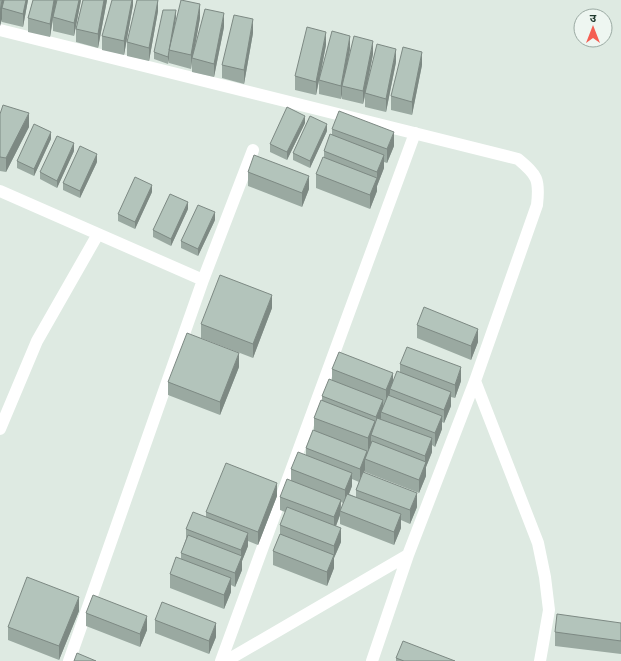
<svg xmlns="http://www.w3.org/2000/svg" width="621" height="661" font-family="'Source Sans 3','Noto Sans Devanagari',sans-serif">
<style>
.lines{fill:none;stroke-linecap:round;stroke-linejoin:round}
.minor{stroke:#fff;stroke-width:12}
.wall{fill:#9aa9a1;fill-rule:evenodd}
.shaded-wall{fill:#7d8983}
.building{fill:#b3c4bb;stroke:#7d8983}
</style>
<rect width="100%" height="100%" fill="#deeae2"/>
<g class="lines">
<!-- minor -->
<path class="minor" d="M0 30 518 159C537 175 540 179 537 205L475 381 408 555 372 661
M0 191 203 280
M475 381 538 543 545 577 549 610 540 661
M0 429 37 341 98 234
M69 661 203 280 253 150
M221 661 415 133
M226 661 408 555"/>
</g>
<!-- wall -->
<path class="wall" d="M0 0H28L23 27 2 22V19L0 26Z
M33 0H57L55 8 57 0H81L74 36 53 31V20L50 37 28 32V18Z
M83 0H107L98 48 76 42V29Z
M133 0V5L124 55 102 50V36Z
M158 0V11L149 61 127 56V42Z
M176 17 174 29 200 18 194 50 224 27 214 77 192 72V61L191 69 169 63V58L168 64 154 59V52Z
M253 33 244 84 222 78V65Z
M326 45 320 78 350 49 348 62 373 54 368 81 396 62 386 112 365 107V97L363 104 342 99V94L341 99 319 94V81L316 95 295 90V76Z
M422 65 412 115 391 110V96Z
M0 114 29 127 6 172 0 171Z
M305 123 287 160 270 152V144Z
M332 129 394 146 387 163 384 162V168L377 186V191L370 209 316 188V174L324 157V151L332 135Z
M327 131 310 168 293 160V153Z
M51 139 34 176 17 168V161Z
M74 151 57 188 40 179V172Z
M97 162 80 198 63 190V183Z
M248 172 309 189 302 207 248 186Z
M152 192 135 229 118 221V214Z
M188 209 171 246 153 237V230Z
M215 220 198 256 181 248V241Z
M272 308 253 358 201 338V324Z
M417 325 478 342 471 360 417 338Z
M400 364 461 381 455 398 451 397V406L444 423 442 422V429L435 447 432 445V452L426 467V476L419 493 365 472V470L364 473 417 507 410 524 401 520V528L394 545 340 524V515L336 526 341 542 334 558V568L327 586 273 565V551L280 535V525L285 512 280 510V497L291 481V469L306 455V448L314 431V418L322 401V396L332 380V369L393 382 400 373ZM352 479 359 482 356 490V497L349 494 352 486ZM341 502 343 503 341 510Z
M239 367 220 415 168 395V382Z
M277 496 258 545 248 541V546L242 561V570L235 587 231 585V592L224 609 170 588V574L181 559V553L186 539V529L206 517V512Z
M79 611 59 660 8 640V627Z
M86 613 147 630 140 647 86 626Z
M155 620 216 637 209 654 155 633Z
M621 623V654L555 646V632Z
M396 658 455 661H396Z"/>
<!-- shaded-wall -->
<path class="shaded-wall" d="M2 0H5L2 8V19L0 26V12Z
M26 0H28L23 27V14Z
M54 0H57L53 18V17L50 37V24Z
M79 0H81L74 36V23Z
M104 0H107L98 48V34Z
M132 0H133V5L124 55V41Z
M158 0V11L149 61V48Z
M200 4V18L193 58H192L191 69V55Z
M176 10V17L171 50H169Z
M224 13V27L214 77V64Z
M253 19V33L244 84V70Z
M326 32V45L316 95V82Z
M350 36V49L343 86H342V94L341 99V86Z
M373 41V54L365 94V93L363 104V91Z
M396 49V62L386 112V99Z
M169 51V58L168 64V57Z
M422 52V65L412 115V102Z
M29 113V127L6 172V158Z
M305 116V123L287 160V152Z
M327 124V131L310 168V161Z
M51 132V139L34 176V169Z
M394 132V146L387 163V149Z
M74 143V151L57 188V181Z
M97 154V162L80 198V191Z
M384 155V168L377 186V172Z
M309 176V189L302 207V193Z
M377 178V191L370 209V195Z
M152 185V192L135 229V222Z
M188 202V209L171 246V239Z
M215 212V220L198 256V249Z
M272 295V308L253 358V344Z
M478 329V342L471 360V346Z
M239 353V367L220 415V402Z
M461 367V381L455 398V385Z
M393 373V386L390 389V393L386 404V390Z
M451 392V406L444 423V410Z
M383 400V413L381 412V418L376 431V417Z
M442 416V429L435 447V433Z
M375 421V435H371V445L368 452V438Z
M432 438V452L426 467V476L419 493V480L425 465V456Z
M367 451V459H365V470L360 482V469Z
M352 473V486L345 504V490Z
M277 483V496L258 545V532Z
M417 493V507L410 524V510Z
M341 500 340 515 334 531V517Z
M401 514V528L394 545V532Z
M341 528V542L334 558V568L327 586V572L334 556V546Z
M248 533V546L242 561V570L235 587V573L241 559V550Z
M231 578V592L224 609V595Z
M79 597V611L59 660V646Z
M147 616V630L140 647V634Z
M216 623V637L209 654V641Z"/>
<!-- building -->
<path class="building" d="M0 0H2L0 12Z
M4 0H26L23 14 2 8Z
M33 0H54L50 24 28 18Z
M57 0H79L74 23 53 17Z
M83 0H104L98 34 76 29Z
M112 0H132L124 41 102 36Z
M137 0H158L149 48 127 42Z
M181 0 200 4 191 55 169 50Z
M205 9 224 13 214 64 192 58Z
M163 10H176L168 57 154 52Z
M234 15 253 19 244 70 222 65Z
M307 27 326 32 316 82 295 76Z
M332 31 350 36 341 86 319 80Z
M354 36 373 41 363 91 342 86Z
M377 44 396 49 386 99 365 93Z
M403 47 422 52 412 102 391 96Z
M3 105 29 113 6 158 0 157V114Z
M287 107 305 116 287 152 270 144Z
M339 111 394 132 387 149 332 129Z
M310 116 327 124 310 161 293 153Z
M34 124 51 132 34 169 17 161Z
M330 134 384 155 377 172 324 151Z
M57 136 74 143 57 181 40 172Z
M80 146 97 154 80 191 63 183Z
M254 155 309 176 302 193 248 172Z
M323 157 377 178 370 195 316 174Z
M135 177 152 185 135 222 118 214Z
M170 194 188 202 171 239 153 230Z
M198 205 215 212 198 249 181 241Z
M220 275 272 295 253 344 201 324Z
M424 307 478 329 471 346 417 325Z
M187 333 239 353 220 402 168 382Z
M407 347 461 367 455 385 400 364Z
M339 352 393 373 386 390 332 369Z
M397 371 451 392 444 410 390 389Z
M329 379 383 400 376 417 322 396Z
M388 395 442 416 435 433 381 412Z
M321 400 375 421 368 438 314 418Z
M377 418 432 438 425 456 371 435Z
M313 430 367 451 360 469 306 448Z
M372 441 426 462 419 480 365 459Z
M298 452 352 473 345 490 291 469Z
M226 463 277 483 258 532 206 512Z
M363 472 417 493 410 510 356 490Z
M287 479 341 500 334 517 280 497Z
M347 494 401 514 394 532 340 511Z
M287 507 341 528 334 546 280 525Z
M193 512 248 533 241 550 186 529Z
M280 534 334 555 327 572 273 551Z
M188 535 242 556 235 573 181 553Z
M176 557 231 578 224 595 170 574Z
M27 577 79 597 59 646 8 627Z
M93 595 147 616 140 634 86 613Z
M162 602 216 623 209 641 155 620Z
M557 614 621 623V641L555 632Z
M403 641 455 661H404L396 658Z
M77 653 96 661H74Z"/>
<!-- north arrow -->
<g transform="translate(593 28)"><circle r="19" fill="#eef6f1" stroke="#9baaa3"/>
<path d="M0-3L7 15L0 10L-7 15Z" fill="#f45e52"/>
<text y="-6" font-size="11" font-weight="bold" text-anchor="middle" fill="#1f392e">उ</text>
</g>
</svg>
